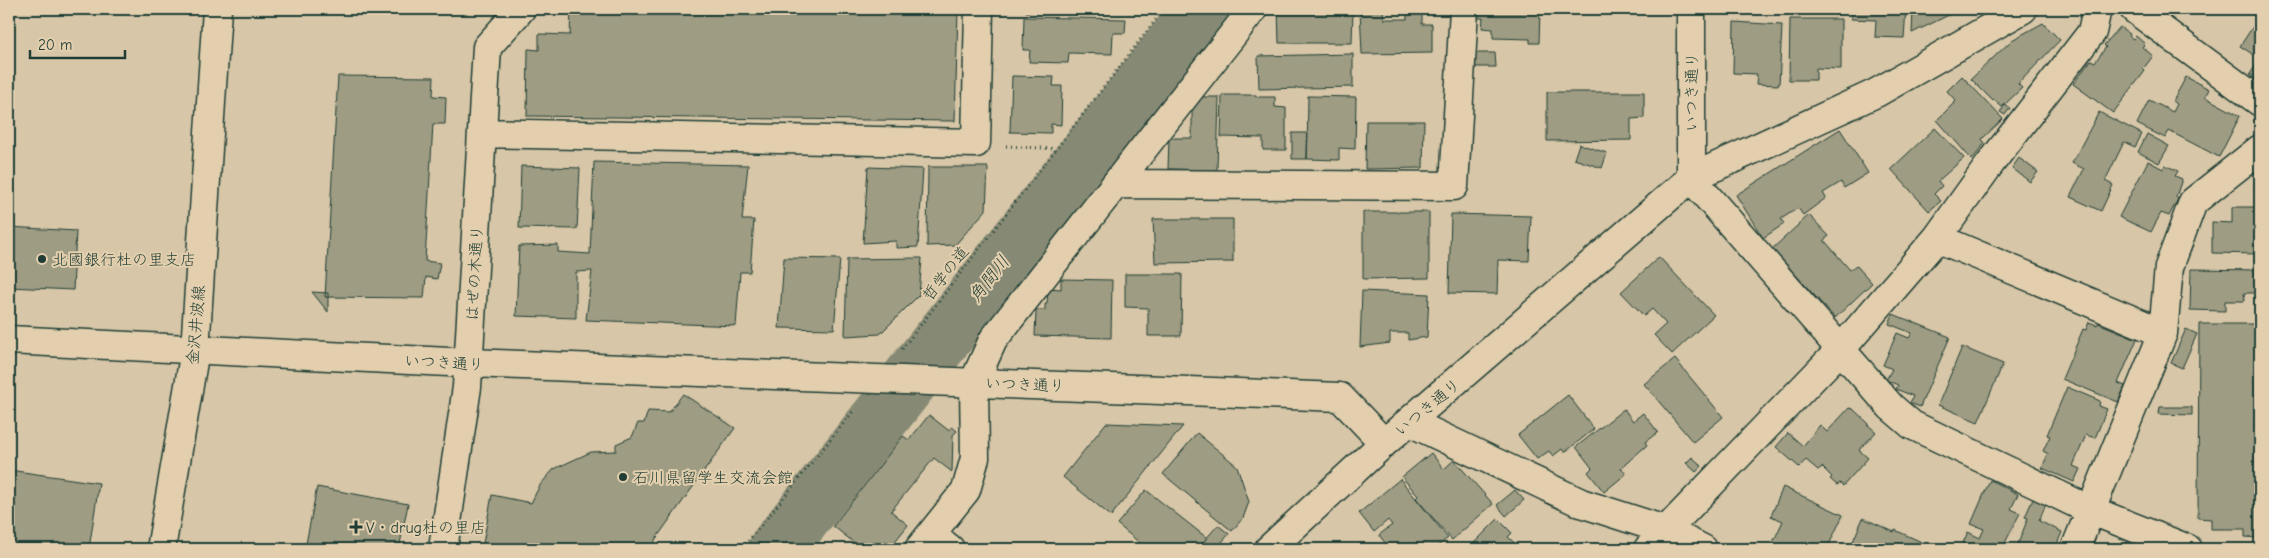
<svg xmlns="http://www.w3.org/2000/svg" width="2269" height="558" font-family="'Comic Neue','Klee One',sans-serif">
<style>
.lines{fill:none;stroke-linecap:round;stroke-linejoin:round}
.river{stroke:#868a74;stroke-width:58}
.building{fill:#9e9c83;stroke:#1f3d34}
.street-casing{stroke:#1f3d34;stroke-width:31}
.secondary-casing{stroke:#1f3d34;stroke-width:31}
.primary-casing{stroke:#1f3d34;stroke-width:31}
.path{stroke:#1f3d34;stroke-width:3;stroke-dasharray:1 4;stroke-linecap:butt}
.street{stroke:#e3cfae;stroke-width:28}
.secondary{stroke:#e3cfae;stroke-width:28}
.primary{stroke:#e3cfae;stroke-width:28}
.poi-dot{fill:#1f3d34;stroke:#e3cfae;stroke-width:2}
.labels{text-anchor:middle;stroke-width:4;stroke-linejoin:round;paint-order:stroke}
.street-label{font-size:16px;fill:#1f3d34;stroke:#e3cfae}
.poi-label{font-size:16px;fill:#1f3d34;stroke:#e3cfae;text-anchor:start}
.water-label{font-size:18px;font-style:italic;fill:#29453a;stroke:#e3cfae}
</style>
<rect width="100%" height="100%" fill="#d7c6a7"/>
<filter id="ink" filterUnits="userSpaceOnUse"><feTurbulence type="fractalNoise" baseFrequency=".02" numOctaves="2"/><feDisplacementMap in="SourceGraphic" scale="10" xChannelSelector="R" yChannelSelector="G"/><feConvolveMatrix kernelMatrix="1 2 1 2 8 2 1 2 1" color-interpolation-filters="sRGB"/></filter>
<g filter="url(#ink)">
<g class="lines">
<!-- river -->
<path class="river" d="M777 549 1202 9"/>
</g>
<!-- building -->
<path class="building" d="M571 9H958L955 121 527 116 528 49 539 50V34L570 35Z
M1026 9H1133V10L1026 12Z
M1278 9H1353L1352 43H1279Z
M1360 9H1383L1384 19H1407V9H1422V24H1432V53L1362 54Z
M1471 9H1540L1539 43H1530V39L1493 38V29L1482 28 1483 18H1471Z
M1775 9H1838V13L1775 14Z
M1851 9H1906L1904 38 1875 37 1876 20 1851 19Z
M1913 9H1961L1912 33Z
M2260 16V81L2250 74 2260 59 2240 46Z
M1024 17 1126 19 1125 33H1113L1112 54 1069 53 1068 63 1029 62 1030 50H1023Z
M1790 19H1841V69L1816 68V80H1789Z
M1734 22 1782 25 1779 85 1756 84 1757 74 1733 73Z
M2043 23 2060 40 2018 84 2022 88 2002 107 1994 100 1993 101 1971 79 2012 40Z
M2120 27 2130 34 2129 36 2133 39 2136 36 2145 44 2142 47 2153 56 2143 69 2145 71 2113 113 2073 84 2091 60 2095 62 2106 47 2104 45Z
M1468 53H1495L1496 67H1468Z
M1353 54V87L1259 89 1258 56Z
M338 76 434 77 433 96 446 97 445 124H433L425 261 440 263 437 279 426 277 424 298 325 297Z
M1012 76 1054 77 1053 86H1062L1061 125 1051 124V133L1010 132Z
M1962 76 2003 119 1982 139 1985 143 1972 160 1937 120 1956 101 1947 91Z
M2186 77 2209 89 2205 97 2240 116 2219 157 2169 131 2165 138 2137 124 2149 100 2173 112 2177 104 2173 101Z
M1547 92H1644V118L1631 119V140L1547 141Z
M1222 95H1256L1257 97H1275V107L1286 108V150H1263V138L1221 137Z
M1308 96 1356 97 1355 149 1339 148V160L1307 159Z
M1202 97H1219L1217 170 1168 169 1169 138H1192V107Z
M2005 105 2010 108 2005 115 2000 112Z
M2099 112 2142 134 2135 147 2124 142 2105 181 2113 185 2101 211 2070 197 2084 169 2072 163Z
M1366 121H1424L1423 168 1365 169Z
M1935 128 1964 158 1938 181 1942 186 1934 194 1941 201 1929 211 1891 169Z
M1840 129 1868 173 1844 188 1841 182 1823 193 1826 198 1803 215 1798 208 1781 219 1784 224 1763 238 1736 195Z
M1292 133H1308L1307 159H1292Z
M2147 134 2169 146 2159 163 2138 152Z
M1579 144 1607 153 1602 168 1574 159Z
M2019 158 2038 172 2030 182 2012 168Z
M2148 161 2163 169 2165 165 2178 171 2175 176 2182 179 2176 197 2178 199 2169 216 2161 213 2151 232 2119 217Z
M594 162 748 165 742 220H754L750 272H740L736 326 586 320 592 271 576 272V318L516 316 519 246 558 245V252L590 254Z
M521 166 580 168 577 229 519 228Z
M868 167 923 169 918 247 896 248V241L863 243Z
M928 167H988L986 210 955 245 927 246Z
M2255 181H2260V254L2212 253V222L2232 223V207H2256Z
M1363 212H1429V278L1363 279Z
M1451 214 1531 216 1529 261 1498 260 1497 294 1449 293Z
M1809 215 1829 236 1824 240 1850 270 1856 265 1872 283 1835 318 1772 249Z
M1153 219H1233V262L1155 263Z
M9 227 76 231 73 290 9 287Z
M1659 257 1714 315 1672 354 1654 335 1666 324 1652 309 1644 316 1621 292Z
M784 258 840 259 834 329 779 328Z
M922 258 919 295 880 334 845 336 847 259Z
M2191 269 2260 270V293H2244L2245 301H2225V311L2190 310Z
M1125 274H1182L1181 336H1148V308L1125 307Z
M1061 279 1112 280 1111 338 1035 336 1036 310H1045V304H1047L1048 288 1061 289Z
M1362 291 1429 294 1427 337 1408 340V333H1390V343L1360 347Z
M312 292 328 293V312Z
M1893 314 1950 337 1920 407 1910 403 1913 396 1896 389 1898 385 1886 380 1892 369 1883 365 1897 333 1909 338 1912 333 1889 324Z
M2089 322 2097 325 2098 323 2137 339 2118 383 2125 386 2118 402 2062 379 2083 329 2086 330Z
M2199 324H2260V538L2245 537V529H2211V519L2198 518Z
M2186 329 2197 334 2182 368 2171 363Z
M1962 347 2003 364 1978 422 1938 405Z
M1675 359 1723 417 1693 442 1644 384Z
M2067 387 2100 401 2099 406 2107 409 2095 438 2086 435 2073 466 2080 469 2074 482 2042 468 2048 454 2043 451 2050 436 2047 435Z
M683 394 735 428 655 540 654 549H482L492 495 531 503 540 485 554 469 591 452 616 451V444L632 437 638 423H644L648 411 669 412Z
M1568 395 1594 429 1569 449 1564 452 1562 449 1553 456 1549 451 1537 459 1518 435Z
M2160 407H2192V415L2159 414Z
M1849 408 1853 409 1868 423 1867 424 1876 432 1859 450 1868 458 1843 486 1840 483 1837 485 1830 479 1832 477 1822 467 1818 470 1806 460 1799 467 1776 447 1788 433 1803 446 1820 425 1827 432Z
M1624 409 1633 421 1643 413 1658 432 1645 442 1647 445 1621 468 1626 474 1604 492 1588 472 1592 468 1576 447Z
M929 415 948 430 952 427 957 431 953 435 952 472 934 458 891 511 908 525 889 549H862L833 526 903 436 909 440Z
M1106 423 1183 426 1111 516 1063 477Z
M1197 433 1237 466 1249 502 1243 518 1232 531 1163 474Z
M1431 453 1444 469 1454 460 1493 504 1452 540 1416 498 1418 496 1402 477Z
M1692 457 1702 466 1696 472 1686 463Z
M9 470 99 483 89 549H9Z
M1400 479 1448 538 1434 549H1390L1379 535 1392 525 1388 520 1374 532 1359 513Z
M1990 480 2018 494 2011 509 2020 513 2002 549H1960L1968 532 1980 538 1984 529 1971 524Z
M317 487 408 504 399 549H305Z
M1783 487 1843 515 1827 549H1770L1783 521 1771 516Z
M1146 490 1207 538 1197 549H1147L1117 524Z
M1515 490 1524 500 1506 516 1497 505Z
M2033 499 2046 504 2039 521 2062 532 2055 549H2016L2028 518 2025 517Z
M1863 518 1894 532 1895 530 1937 549H1859L1851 546Z
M1498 519 1512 533 1508 537 1521 549H1468Z
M1218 525 1229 534 1216 549H1197Z
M2126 542 2142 549H2123Z"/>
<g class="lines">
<!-- street casing -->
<g class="street-casing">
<path id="street" d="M2023 9 1876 93 1691 178 1891 407 1912 425 2090 510 2188 549
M2134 9 2260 102
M482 133 976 143 979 9
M1117 184 1454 186 1464 9
M1937 238 2163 333
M1410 422 1581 503 1665 530 1703 549
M931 534 950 549
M443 549 467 387 487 47 521 9
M919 549 966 490 975 458 974 382 993 340 1253 9
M1648 549 1841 349 1937 238 1990 164 2092 32 2097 9
M2075 549 2163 333 2169 267 2193 202 2260 149"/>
</g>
<!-- secondary casing -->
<g class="secondary-casing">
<path id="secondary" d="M9 340 469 363 1340 397 1384 443 1691 178V9
M1269 549 1384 443"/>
</g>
<!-- primary casing -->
<g class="primary-casing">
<path id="primary" d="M161 549 195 350 217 9"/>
</g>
<!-- path -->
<path class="path" d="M1006 146 1056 149
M902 349 1164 9
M742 549 855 409"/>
<!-- street -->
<use href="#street" class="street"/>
<!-- secondary -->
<use href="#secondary" class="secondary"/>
<!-- primary -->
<use href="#primary" class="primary"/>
</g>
</g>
<!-- markers -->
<g class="poi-dot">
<circle cx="42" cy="259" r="5"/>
<circle cx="623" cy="477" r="5"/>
<path d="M353.5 519.5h5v5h5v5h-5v5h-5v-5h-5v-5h5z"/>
</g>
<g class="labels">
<!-- street labels -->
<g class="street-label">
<text transform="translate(1691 92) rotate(-90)" y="6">いつき通り</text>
<text transform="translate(474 273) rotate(-87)" y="6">はぜの木通り</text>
<text transform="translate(945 273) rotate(-52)" y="6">哲学の道</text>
<text transform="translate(195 325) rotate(-85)" y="6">金沢井波線</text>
<text transform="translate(444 362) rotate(3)" y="6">いつき通り</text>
<text transform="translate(1025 384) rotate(2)" y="6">いつき通り</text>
<text transform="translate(1427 407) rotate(-40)" y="6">いつき通り</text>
</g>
<!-- poi labels -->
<g class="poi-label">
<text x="52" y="265">北國銀行杜の里支店</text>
<text x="633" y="483">石川県留学生交流会館</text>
<text x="366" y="533">V・drug杜の里店</text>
</g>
<!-- water labels -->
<g class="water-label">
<text transform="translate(989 279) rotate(-52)" y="6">角間川</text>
</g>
</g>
<!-- margin -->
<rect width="2269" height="558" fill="none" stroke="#e3cfae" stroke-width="30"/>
<rect x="15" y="15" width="2239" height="528" fill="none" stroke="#1f3d34" stroke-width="2" filter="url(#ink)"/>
<!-- scale -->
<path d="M30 50v8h95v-8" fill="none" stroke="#1f3d34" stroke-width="2.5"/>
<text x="38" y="50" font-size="15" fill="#1f3d34" stroke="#e3cfae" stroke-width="4" paint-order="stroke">20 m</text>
</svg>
